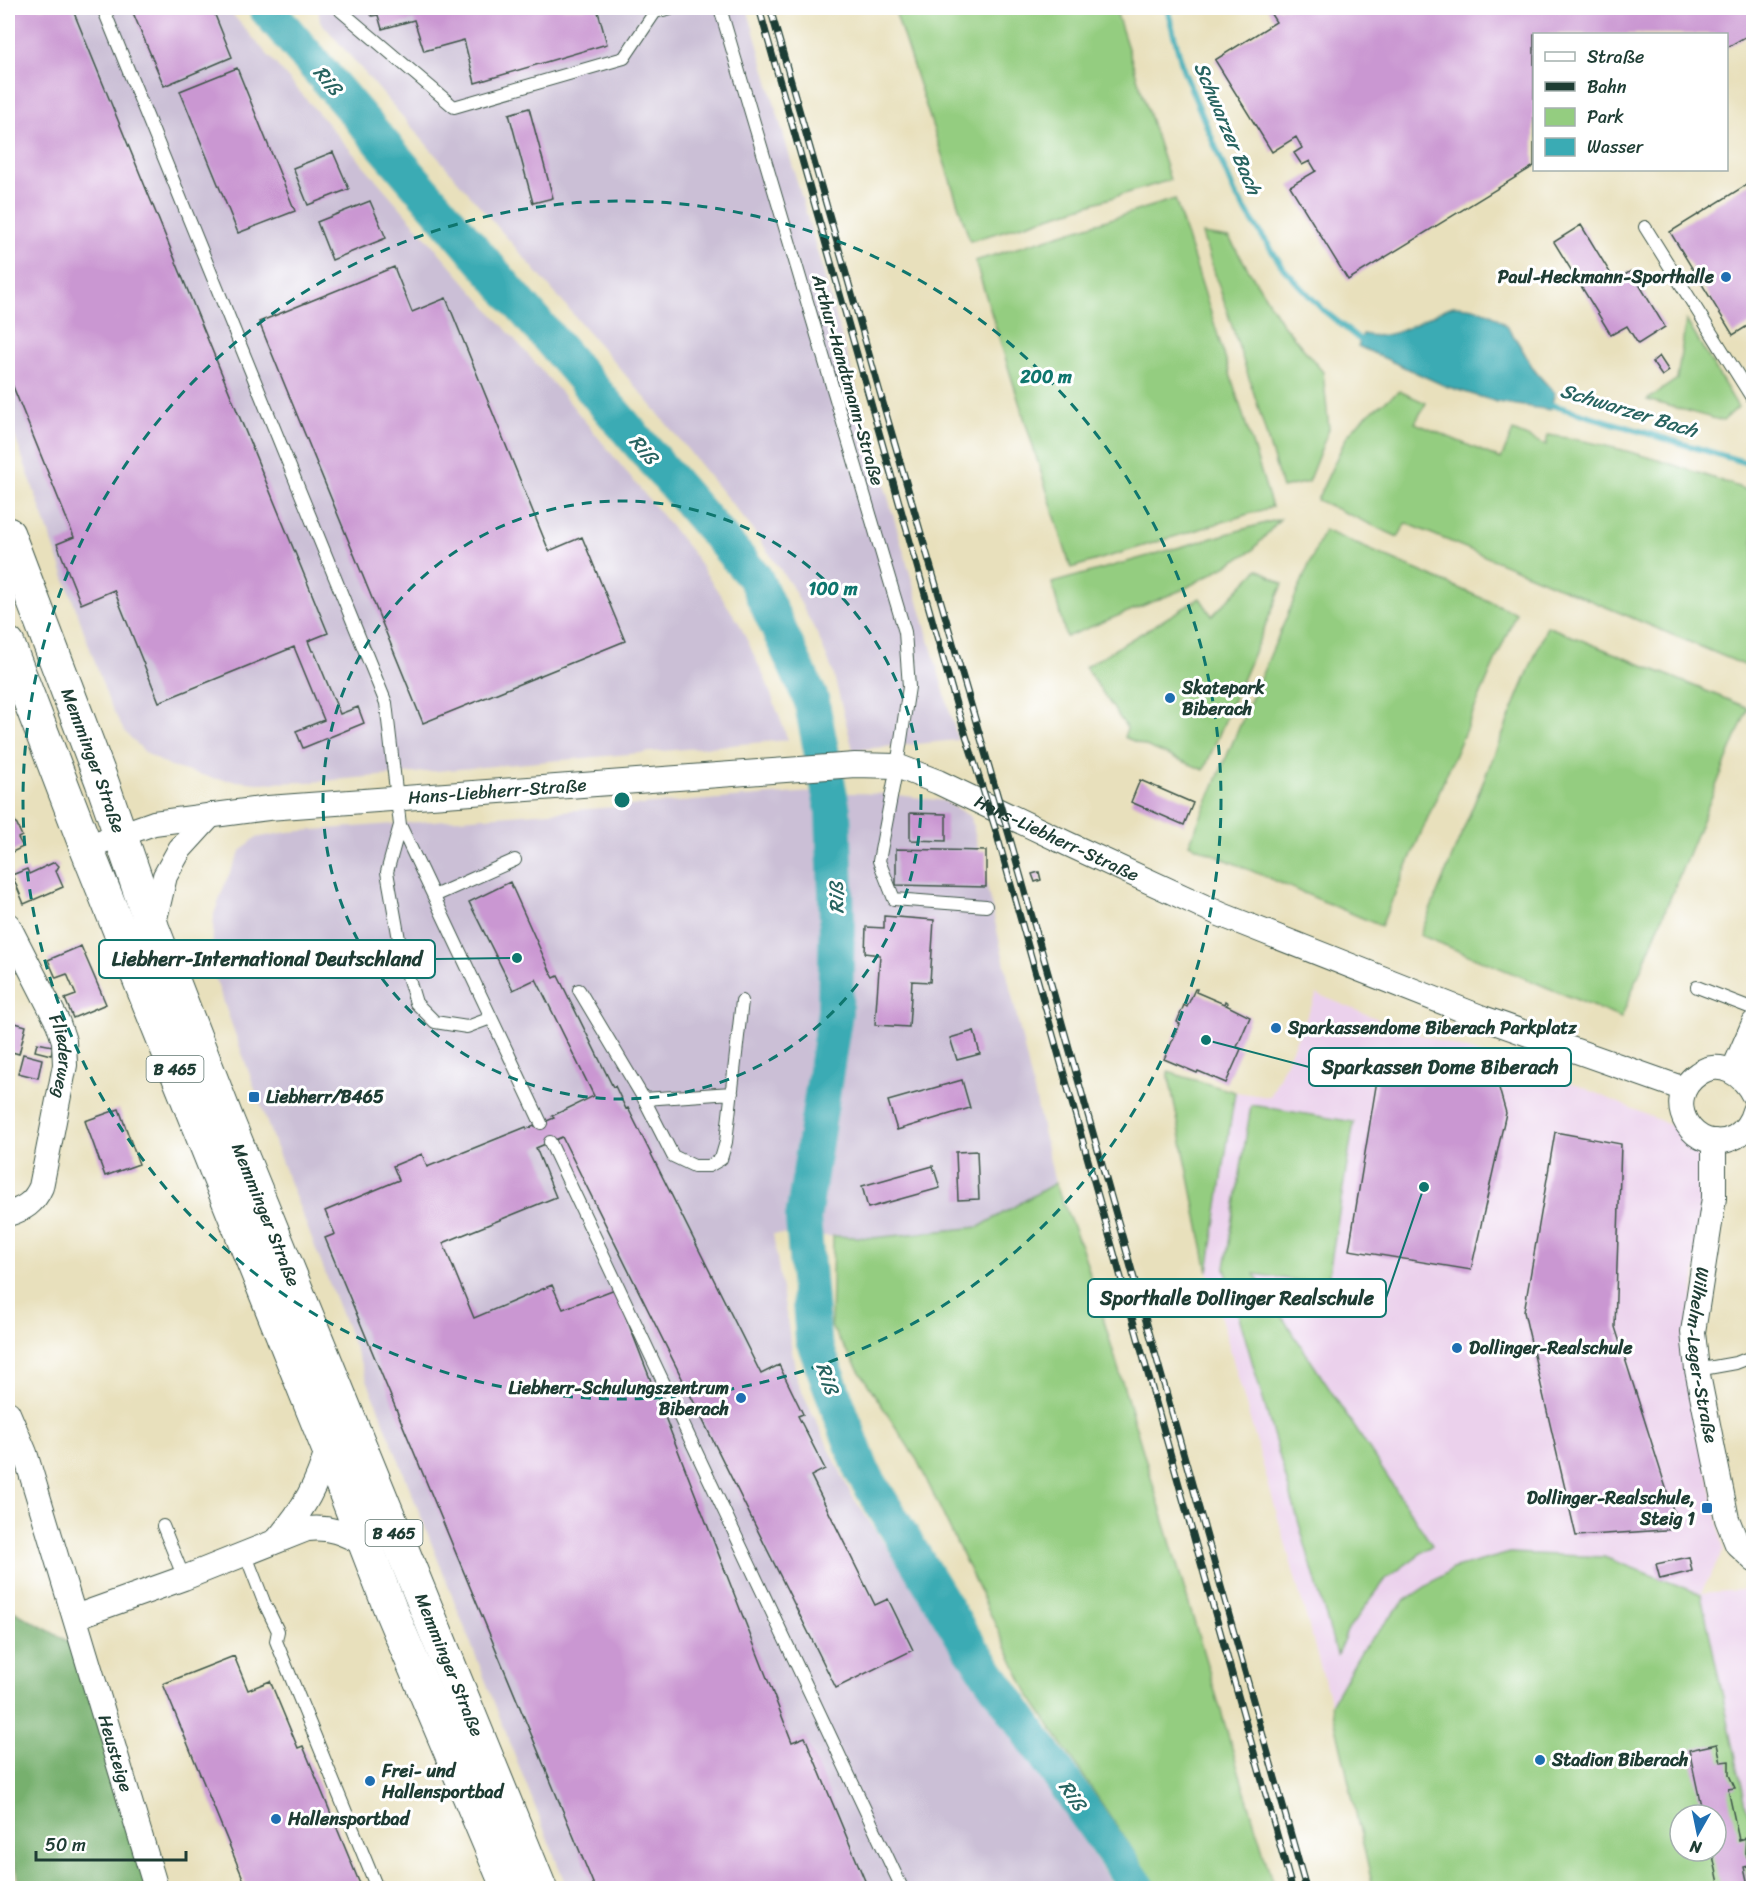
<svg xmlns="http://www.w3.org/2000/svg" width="1761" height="1896" font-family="Sriracha,sans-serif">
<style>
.built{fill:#ebd1ec}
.industrial{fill:#cbbfd6}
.green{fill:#94cd80;stroke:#5a855a;stroke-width:1.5;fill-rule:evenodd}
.forest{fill:#77b06e;stroke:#4b7651;stroke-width:1.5}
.water{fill:#3aabb4;stroke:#2c7474;stroke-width:1.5}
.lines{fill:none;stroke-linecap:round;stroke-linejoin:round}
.stream{stroke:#3aabb4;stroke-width:6}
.river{stroke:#3aabb4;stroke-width:36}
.building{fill:#ca97d2}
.service-casing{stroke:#3d5548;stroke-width:14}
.minor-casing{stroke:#3d5548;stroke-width:26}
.primary-casing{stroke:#3d5548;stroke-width:35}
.service{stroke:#fff;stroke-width:12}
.minor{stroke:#fff;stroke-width:24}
.primary{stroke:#fff;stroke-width:33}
.rail-casing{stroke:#1f3d34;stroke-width:7}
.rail{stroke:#fff;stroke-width:4.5;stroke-dasharray:14;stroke-linecap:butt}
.ring{fill:none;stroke:#0f766e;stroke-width:3;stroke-dasharray:10 8}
.poi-dot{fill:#1f6fb2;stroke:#fff;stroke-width:2}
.labels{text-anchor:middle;stroke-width:6;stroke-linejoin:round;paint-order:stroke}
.shield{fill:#fff;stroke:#627771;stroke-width:1.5}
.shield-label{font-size:16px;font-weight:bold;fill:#1f3d34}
.poi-label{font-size:18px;font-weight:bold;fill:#1f3d34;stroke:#fff;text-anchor:start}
.street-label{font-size:18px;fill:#1f3d34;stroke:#fff}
.water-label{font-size:20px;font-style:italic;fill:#286461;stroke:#fff}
.centre{fill:#0f766e;stroke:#fff;stroke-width:3}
.ring-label{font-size:18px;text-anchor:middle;font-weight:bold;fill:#0f766e;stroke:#fff;stroke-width:6;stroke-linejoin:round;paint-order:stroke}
.leader{fill:none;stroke:#0f766e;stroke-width:2}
.callout-dot{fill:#0f766e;stroke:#fff;stroke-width:2}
.callout{fill:#fff;stroke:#0f766e;stroke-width:2}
.callout-label{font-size:20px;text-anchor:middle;font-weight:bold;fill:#1f3d34}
</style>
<rect width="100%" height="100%" fill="#fff"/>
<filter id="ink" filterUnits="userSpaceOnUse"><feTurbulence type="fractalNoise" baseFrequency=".0167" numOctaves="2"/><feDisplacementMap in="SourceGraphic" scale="12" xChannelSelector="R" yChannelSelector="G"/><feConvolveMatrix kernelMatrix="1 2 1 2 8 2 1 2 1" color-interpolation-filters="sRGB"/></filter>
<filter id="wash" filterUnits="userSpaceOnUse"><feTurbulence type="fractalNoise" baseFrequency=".008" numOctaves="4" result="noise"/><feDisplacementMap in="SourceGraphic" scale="24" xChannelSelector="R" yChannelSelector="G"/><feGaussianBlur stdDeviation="1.35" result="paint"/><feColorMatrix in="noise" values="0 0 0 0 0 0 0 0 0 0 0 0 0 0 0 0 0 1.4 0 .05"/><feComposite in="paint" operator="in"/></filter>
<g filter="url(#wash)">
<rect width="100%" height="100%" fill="#e8e0bc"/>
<!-- built -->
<path class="built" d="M1317 994 1405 1030 1582 1087 1675 1127 1697 1154 1702 1165 1703 1203 1686 1370 1724 1550 1701 1593 1753 1589V1838L1701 1594 1452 1569 1404 1601 1362 1650 1331 1704 1208 1272 1235 1092 1270 1097Z"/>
<!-- industrial -->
<path class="industrial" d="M8 8H227L570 403 691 551 739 623 766 681 788 740 312 782 257 783 217 779 171 767 146 753 124 731 109 702 8 417Z
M318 8H747L958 740 853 750 833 672 818 636 791 585 750 526 647 400 320 21Z
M812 792 891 794 944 801 971 817 1055 1183 979 1227 872 1238 773 1234 797 1381 851 1494 1115 1888H567L278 1153 211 967 214 914 226 881 240 852 255 838 288 832Z"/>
<!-- green -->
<path class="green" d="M894 8H1115L1170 180 970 241Z
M1175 199 1272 507 1071 568 975 261Z
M1202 234 1229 238 1281 322 1323 372 1329 429 1308 482 1282 488 1257 403Z
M1686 320 1738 407 1723 421 1647 400 1677 379Z
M1399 391 1426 403 1415 423 1501 459 1513 431 1546 445 1548 435C1618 444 1687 469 1753 492L1754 655 1749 667 1406 523 1398 537 1317 500 1347 436 1364 417Z
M1280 519 1252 551 1184 589 1066 637 1052 583Z
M1324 530 1516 613 1381 926 1189 844Z
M1258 569 1283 584 1204 770 1124 737 1127 728 1085 667 1200 598 1212 616Z
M1547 626 1748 708 1621 1018 1420 935Z
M1168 1072 1235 1092 1208 1272Z
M1251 1105 1354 1122 1327 1285 1254 1274 1432 1545 1386 1579 1347 1631 1337 1655 1225 1268Z
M1055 1183 1083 1251 1274 1888H1158L1028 1693 917 1460 831 1327 833 1236 873 1238 979 1227Z
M1510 1553 1604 1557 1701 1594 1753 1838V1888H1373L1331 1704 1362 1650 1404 1601 1452 1569ZM1680 1815H1716V1851H1680Z"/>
<!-- forest -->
<path class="forest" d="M8 1608 78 1647 155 1888H18L19 1882 8 1839Z"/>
<!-- water -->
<path class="water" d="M1453 306C1501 306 1511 330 1533 368 1539 377 1548 385 1555 393L1550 410 1497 402 1445 386 1358 346 1363 334C1396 343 1423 316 1453 306Z"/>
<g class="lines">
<!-- stream -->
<path class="stream" d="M1167 8 1183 69 1235 194 1284 269 1322 309 1359 339 1366 341
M1547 401 1552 405 1754 465"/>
<!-- river -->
<path class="river" d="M266 8 755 578 811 699 833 811 837 920 835 1012 803 1219 813 1339 862 1471 963 1637 1138 1888"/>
</g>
<g id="blocks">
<!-- building -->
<path class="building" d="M8 8H72L328 633 308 641 312 651H314L340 714 358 707 364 723 303 748 296 731 324 720 294 647 159 702 114 590 81 604 57 544 74 537 8 374Z
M131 8H204L206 13 213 10 232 57 164 86Z
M365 8H597L607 44 475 83 464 40 424 51 414 20 382 29 378 15 372 16Z
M1267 8H1754V32L1726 48V34H1534V166L1348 280 1290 186 1316 171 1310 161 1302 165 1294 153 1302 148 1296 137 1272 152 1215 60 1276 22Z
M237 68 295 211 238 233 180 91Z
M529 108 553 198 533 203 509 114Z
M333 152 349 189 308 205 293 168Z
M1754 180V322L1733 335 1670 232Z
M370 201 386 238 332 260 317 222Z
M1581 225 1615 281 1631 271 1665 327 1638 344 1627 326 1611 335 1554 242Z
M394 267 412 312 446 298 549 551 582 537 625 641 423 723 259 322Z
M1659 356 1669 371 1662 376 1652 362Z
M1140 780 1193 803 1184 825 1131 802Z
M910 813 946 814V841L910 840Z
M15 821 22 836 18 838 23 847 8 854V824Z
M896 849 986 851V887L896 885Z
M55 862 59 866 56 871 63 887 24 904 12 875 27 869 29 874Z
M1039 872 1041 880 1035 882 1032 874Z
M510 882 550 971 554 978 558 976 613 1087 615 1086 626 1109 628 1108 761 1374 779 1365 803 1414 798 1416 825 1469 811 1476 875 1605 888 1599 913 1650 836 1688 562 1137 536 1148 556 1197 443 1243 474 1318 552 1285 563 1309 615 1289 792 1742 805 1737 868 1888H595L325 1238 335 1234 325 1211 399 1180 393 1166 422 1154 427 1167 526 1127 527 1129 554 1118 552 1116 594 1096 536 979 513 990 469 902Z
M884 916 934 920 930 982 912 981 909 1027 875 1025 880 955 865 953 866 927 884 928Z
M81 946 106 1004 73 1018 65 999 76 995 67 974 56 978 48 960Z
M8 986 13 1000 8 1002Z
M1195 989H1197L1196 992 1224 1004 1225 1001 1228 1003 1226 1005 1250 1017 1237 1047 1241 1049 1226 1083 1198 1071 1197 1073 1164 1059 1180 1024 1177 1022 1184 1005 1187 1007Z
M8 1021 26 1026 19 1054 8 1051Z
M974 1031 980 1054 957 1060 950 1038Z
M37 1043 53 1046 51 1055 35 1051Z
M23 1054 42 1059 38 1078 18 1073Z
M1380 1062 1497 1081 1506 1113 1471 1270 1349 1250Z
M962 1080 970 1108 897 1130 888 1101Z
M119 1109 139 1164 105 1176 85 1121Z
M1555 1132 1621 1144 1615 1327 1679 1529 1576 1536 1524 1312Z
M977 1151 979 1199 958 1200 956 1152Z
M933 1166 940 1188 868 1208 862 1186Z
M1752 1315H1754V1343L1748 1342Z
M1689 1557 1692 1571 1660 1579 1656 1564Z
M234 1656 248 1690 270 1681 298 1748 303 1746 360 1884 349 1888H247L163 1684Z
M1717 1744 1721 1762 1729 1761V1775L1735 1788 1728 1789 1739 1840 1746 1838 1745 1853 1752 1865 1744 1867 1748 1885 1732 1888H1720L1712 1851H1716V1815H1703L1689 1750Z"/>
</g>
</g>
<g filter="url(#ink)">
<use href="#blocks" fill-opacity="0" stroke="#3d5548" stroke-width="1.5"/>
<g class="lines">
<!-- service casing -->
<g class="service-casing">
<path id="service" d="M103 8 386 703 400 825 541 1123
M340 8 341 11 454 107 624 58 655 12 671 8
M720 8 905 632 909 687 897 766 879 861 894 899 986 906
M1645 227 1754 401
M400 825 387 872 402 956 416 1003 435 1022 467 1027 491 1018
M434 896 515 860
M1697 987 1754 1009
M579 990 644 1099 673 1156 694 1166H709L721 1159 726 1142 742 1001
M644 1099 732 1093
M550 1142 902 1888
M1697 1370 1736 1363 1754 1356
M163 1526 184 1578
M245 1553 264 1602 278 1631 276 1641 377 1888"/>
</g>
<!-- minor casing -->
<g class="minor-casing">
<g id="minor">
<path id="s1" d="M86 847 154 823 268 808 855 765 897 766 938 782 1068 844 1222 915 1483 1018 1684 1089"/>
<path id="s2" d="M8 925 58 1023 64 1041 65 1065 41 1187C34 1203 24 1209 8 1214"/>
<path d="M153 927 165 876 180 849 211 815"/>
<path d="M1733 1071 1754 1023"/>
<path d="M1754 1096C1744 1075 1720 1058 1698 1074 1659 1101 1695 1158 1735 1137 1745 1131 1751 1122 1754 1111"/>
<path id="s3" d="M1714 1141V1198L1693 1332 1697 1370 1727 1519 1737 1544 1754 1560"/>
<path id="s4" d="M8 1413 25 1453 156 1888"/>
<path d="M278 1539C305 1507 316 1487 328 1448"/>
<path d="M75 1617 184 1578 307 1529C331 1526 345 1534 367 1545"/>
</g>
</g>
<!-- primary casing -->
<g class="primary-casing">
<g id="primary">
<path id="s5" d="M8 534 102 782 153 929 226 1117 540 1888"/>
<path d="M8 644 86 847 328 1448 391 1611 508 1888"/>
</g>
</g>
<!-- service -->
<use href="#service" class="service"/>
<!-- minor -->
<use href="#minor" class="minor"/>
<!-- primary -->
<use href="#primary" class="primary"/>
<!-- rail casing -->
<g class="rail-casing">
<path id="rail" d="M759 8 956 704 995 828 1292 1888
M770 8 887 417 1009 835 1306 1888"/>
</g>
<!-- rail -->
<use href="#rail" class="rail"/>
</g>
</g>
<!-- distance rings -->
<g class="ring">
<circle cx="622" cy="800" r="299"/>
<circle cx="622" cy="800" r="599"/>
</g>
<!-- markers -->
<g class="poi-dot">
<circle cx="1726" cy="277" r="6"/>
<circle cx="1170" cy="698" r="6"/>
<circle cx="1276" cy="1028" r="6"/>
<rect x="248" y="1091" width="12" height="12" rx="3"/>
<circle cx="1457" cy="1348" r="6"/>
<circle cx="741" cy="1398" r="6"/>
<rect x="1701" y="1502" width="12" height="12" rx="3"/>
<circle cx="1540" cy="1760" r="6"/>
<circle cx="370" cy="1781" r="6"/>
<circle cx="276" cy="1819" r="6"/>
</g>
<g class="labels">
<!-- shield labels -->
<g class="shield">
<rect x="146.5" y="1056" width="57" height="26" rx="4.5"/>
<rect x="365.5" y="1520" width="57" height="26" rx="4.5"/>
</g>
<g class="shield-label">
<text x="175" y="1075">B 465</text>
<text x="394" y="1539">B 465</text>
</g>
<!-- poi labels -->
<g class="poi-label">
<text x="1714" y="283" text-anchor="end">Paul-Heckmann-Sporthalle</text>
<text x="1182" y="694">Skatepark<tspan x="1182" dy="21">Biberach</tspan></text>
<text x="1288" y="1034">Sparkassendome Biberach Parkplatz</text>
<text x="266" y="1103">Liebherr/B465</text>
<text x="1469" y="1354">Dollinger-Realschule</text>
<text x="729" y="1394" text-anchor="end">Liebherr-Schulungszentrum<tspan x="729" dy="21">Biberach</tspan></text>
<text x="1695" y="1504" text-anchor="end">Dollinger-Realschule,<tspan x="1695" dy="21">Steig 1</tspan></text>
<text x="1552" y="1766">Stadion Biberach</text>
<text x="382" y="1777">Frei- und<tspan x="382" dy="21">Hallensportbad</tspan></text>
<text x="288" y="1825">Hallensportbad</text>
</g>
<!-- street labels -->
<g class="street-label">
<text transform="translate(848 380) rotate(74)" y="6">Arthur-Handtmann-Straße</text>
<text dy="6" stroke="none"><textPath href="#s5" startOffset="242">Memminger Straße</textPath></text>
<text dy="6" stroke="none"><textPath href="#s1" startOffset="417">Hans-Liebherr-Straße</textPath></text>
<text dy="6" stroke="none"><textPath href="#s1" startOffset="993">Hans-Liebherr-Straße</textPath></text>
<text dy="6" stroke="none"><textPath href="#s2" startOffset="144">Fliederweg</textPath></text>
<text dy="6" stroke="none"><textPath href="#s5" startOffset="728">Memminger Straße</textPath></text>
<text dy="6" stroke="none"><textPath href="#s3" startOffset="216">Wilhelm-Leger-Straße</textPath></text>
<text dy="6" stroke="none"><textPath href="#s5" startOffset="1214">Memminger Straße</textPath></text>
<text dy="6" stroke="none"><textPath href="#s4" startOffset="357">Heusteige</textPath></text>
</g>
<!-- water labels -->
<g class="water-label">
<text transform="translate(328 80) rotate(49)" y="7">Riß</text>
<text transform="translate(1228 128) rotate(67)" y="7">Schwarzer Bach</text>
<text transform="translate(1629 410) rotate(17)" y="7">Schwarzer Bach</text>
<text transform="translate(644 449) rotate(49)" y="7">Riß</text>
<text transform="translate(836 898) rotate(-92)" y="7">Riß</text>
<text transform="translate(828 1378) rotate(70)" y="7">Riß</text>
<text transform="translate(1073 1795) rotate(55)" y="7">Riß</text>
</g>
</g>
<circle cx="622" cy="800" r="9" class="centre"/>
<g class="ring-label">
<text x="1046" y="383">200 m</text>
<text x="833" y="595">100 m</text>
</g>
<!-- callouts -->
<path class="leader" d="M517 958L435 959M1206 1040L1309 1067M1424 1187L1386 1298"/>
<g class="callout-dot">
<circle cx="517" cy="958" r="6"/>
<circle cx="1206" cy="1040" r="6"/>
<circle cx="1424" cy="1187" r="6"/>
</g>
<g class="callout">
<rect x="99" y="940" width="336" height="38" rx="6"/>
<rect x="1309" y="1048" width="262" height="38" rx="6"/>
<rect x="1088" y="1279" width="298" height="38" rx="6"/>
</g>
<g class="callout-label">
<text x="267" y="966">Liebherr-International Deutschland</text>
<text x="1440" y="1074">Sparkassen Dome Biberach</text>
<text x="1237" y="1305">Sporthalle Dollinger Realschule</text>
</g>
<!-- margin -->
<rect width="1761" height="1896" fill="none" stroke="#fff" stroke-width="30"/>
<!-- legend -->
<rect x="1533" y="33" width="195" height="138" fill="#ffffff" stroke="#a5b1ae" stroke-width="1.5"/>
<rect x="1545" y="52" width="30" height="9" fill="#ffffff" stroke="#a5b1ae" stroke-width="1.5"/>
<text x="1587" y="63" font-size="18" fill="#1f3d34">Straße</text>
<rect x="1545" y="82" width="30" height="9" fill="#1f3d34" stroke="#a5b1ae" stroke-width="1.5"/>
<text x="1587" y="93" font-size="18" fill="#1f3d34">Bahn</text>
<rect x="1545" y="108" width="30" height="18" fill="#94cd80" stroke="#a5b1ae" stroke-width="1.5"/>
<text x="1587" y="123" font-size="18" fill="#1f3d34">Park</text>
<rect x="1545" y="138" width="30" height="18" fill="#3aabb4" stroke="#a5b1ae" stroke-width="1.5"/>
<text x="1587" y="153" font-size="18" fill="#1f3d34">Wasser</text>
<!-- north arrow -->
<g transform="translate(1698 1833) rotate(189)"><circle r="28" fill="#ffffff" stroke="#a5b1ae" stroke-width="1.5"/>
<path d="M0-4.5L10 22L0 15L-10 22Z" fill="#1f6fb2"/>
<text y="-9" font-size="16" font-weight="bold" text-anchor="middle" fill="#1f3d34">N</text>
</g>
<!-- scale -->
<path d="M36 1851v9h150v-9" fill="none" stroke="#1f3d34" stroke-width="3"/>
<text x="45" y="1851" font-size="18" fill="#1f3d34" stroke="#ffffff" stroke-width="4.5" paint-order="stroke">50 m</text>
</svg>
